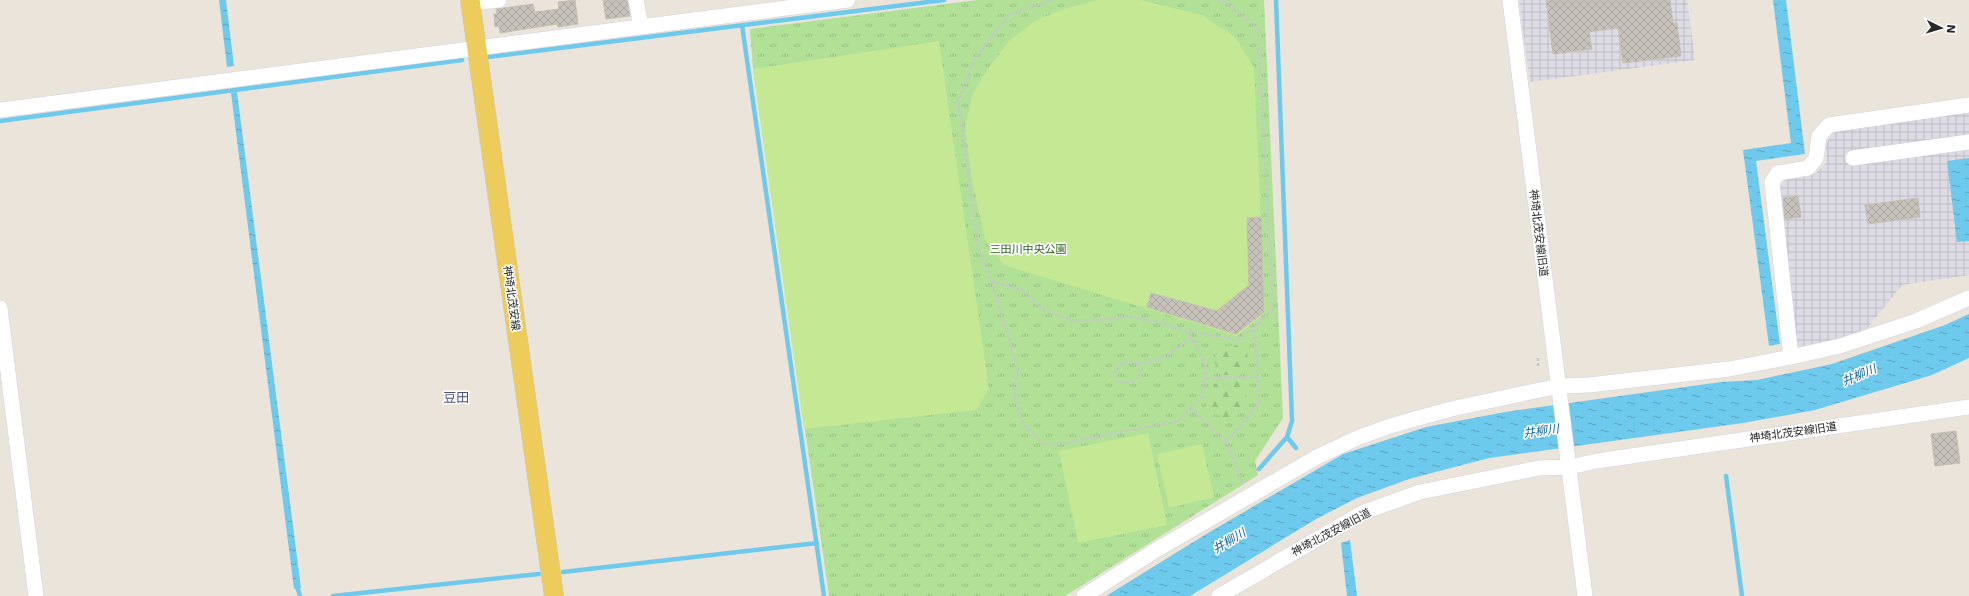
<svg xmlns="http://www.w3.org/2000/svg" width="1969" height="596" font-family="'DejaVu Sans','Noto Sans JP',sans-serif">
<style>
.industrial{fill:url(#industrial-grid)}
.grass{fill:url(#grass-tufts)}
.forest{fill:url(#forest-firs)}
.pitch{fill:#c4e893}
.water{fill:url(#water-ripples)}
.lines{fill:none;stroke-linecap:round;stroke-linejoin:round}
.stream{stroke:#6ecaec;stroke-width:4.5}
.building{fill:url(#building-cross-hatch);stroke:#c6bfb4}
.minor-casing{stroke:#d0d3e1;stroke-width:16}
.major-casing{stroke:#c7c7c7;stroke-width:20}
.path{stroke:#c7c7c7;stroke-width:2.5;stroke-dasharray:3 2;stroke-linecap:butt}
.minor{stroke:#fff;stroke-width:15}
.major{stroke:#eecc5c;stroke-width:19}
.labels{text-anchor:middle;stroke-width:3;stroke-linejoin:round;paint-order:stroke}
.street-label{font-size:11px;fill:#282828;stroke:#fff}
.park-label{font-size:11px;fill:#2a631b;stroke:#fff}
.water-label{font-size:12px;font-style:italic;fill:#106795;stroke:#fff}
.quarter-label{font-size:13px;fill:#4a5278;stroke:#fff}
</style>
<defs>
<pattern id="industrial-grid" width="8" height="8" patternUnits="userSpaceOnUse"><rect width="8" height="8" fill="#dddbe3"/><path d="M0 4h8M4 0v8" fill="none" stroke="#bebcc3"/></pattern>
<pattern id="grass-tufts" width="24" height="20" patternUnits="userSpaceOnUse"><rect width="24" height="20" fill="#b0e197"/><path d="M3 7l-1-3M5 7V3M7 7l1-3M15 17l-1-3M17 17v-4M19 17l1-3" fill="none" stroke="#97c182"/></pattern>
<pattern id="forest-firs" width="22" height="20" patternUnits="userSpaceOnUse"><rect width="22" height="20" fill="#b0e197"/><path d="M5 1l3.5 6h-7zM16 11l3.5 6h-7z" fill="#97c182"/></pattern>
<pattern id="water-ripples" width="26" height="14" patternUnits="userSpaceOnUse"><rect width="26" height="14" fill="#6ecaec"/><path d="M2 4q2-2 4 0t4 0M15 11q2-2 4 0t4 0" fill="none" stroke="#5aa4bf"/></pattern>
<pattern id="building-cross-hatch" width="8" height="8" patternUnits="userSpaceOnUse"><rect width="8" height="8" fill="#c6c1ba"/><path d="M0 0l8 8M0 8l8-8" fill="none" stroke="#aaa6a0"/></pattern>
</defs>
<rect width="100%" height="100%" fill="#ebe4da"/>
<!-- industrial -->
<path class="industrial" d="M1519 0H1687L1695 60 1530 82Z
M1969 112V275L1902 285 1864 332 1796 349 1776 193 1786 178 1816 173 1827 162 1826 144 1835 130Z"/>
<!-- grass -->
<path class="grass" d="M977 0H1264L1283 418 1255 461 1258 475 1065 596H829L753 69 750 29Z"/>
<!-- forest -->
<path class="forest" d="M1236 345 1247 353 1249 367 1238 377 1220 374 1214 361 1219 348Z
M1245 380 1246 403 1231 421 1205 409 1214 384 1223 381Z"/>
<!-- pitch -->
<path class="pitch" d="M1098 0H1141L1202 15 1235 37 1254 67 1265 313 1237 336 1004 265 985 239 972 180 965 126 973 93 989 67 1010 40 1035 21 1063 9Z
M939 41 989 389 976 410 804 429 753 69Z
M1148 433 1167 525 1078 543 1059 451Z
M1202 444 1214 497 1169 508 1157 454Z"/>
<!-- water -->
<path class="water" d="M219 0H226L234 66 227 67Z
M1773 0H1786L1805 154 1756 161 1780 344 1769 346 1743 150 1791 143Z
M237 92 301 588 294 589 231 93Z
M1969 158V241L1957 242 1947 161Z
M1969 314V358L1932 375 1815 410 1743 423 1489 458 1409 479 1357 498 1316 519 1190 596H1106L1208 533 1343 454 1426 427 1505 412 1721 382 1757 380 1832 364 1945 325Z
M1350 540 1357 596H1347L1341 543Z"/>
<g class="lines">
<!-- stream -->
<path class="stream" d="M1276 0 1292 421 1287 437 1296 448
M742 25 824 596
M488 57 944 0
M0 121 462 60
M1259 469 1287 437
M1726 476 1742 596
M563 572 817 543
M298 589 300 596
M333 596 539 574"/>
</g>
<!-- building -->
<path class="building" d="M575 0 578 24 558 27 557 24 500 33 499 26 495 27 494 14H497L496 9 533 4 535 12 559 9 558 2Z
M603 0H627L630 16 606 19Z
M1546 0H1670L1673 23H1677L1681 56 1623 63 1618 28 1589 32 1592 49 1553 54Z
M1798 196 1801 217 1785 219 1783 198Z
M1918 198 1920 217 1868 224 1865 205Z
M1261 217 1264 312 1236 334 1147 307 1151 293 1217 311 1249 285 1247 218Z
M1956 431 1960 463 1935 466 1931 434Z"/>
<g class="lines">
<!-- minor casing -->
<g class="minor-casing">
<path id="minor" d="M636 0 641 26
M1510 0 1585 596
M470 3 499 0
M0 110 848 0
M1853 158 1969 142
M0 308 36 596
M1791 357 1772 182 1778 173 1808 168 1816 158 1819 136 1829 125 1969 105
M1084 596 1156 550 1317 457 1357 438 1390 426 1451 409 1559 386 1589 385 1729 369 1791 357 1840 346 1916 321 1969 298
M1219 596 1364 512 1420 492 1539 468 1569 467 1597 461 1969 407"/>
</g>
<!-- major casing -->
<g class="major-casing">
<path id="major" d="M470 0 554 596"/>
</g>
<!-- path -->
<path class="path" d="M992 281 1018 371 1014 393 1022 423 1044 444H1059L1178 421 1202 397 1206 366 1188 331 1158 322 1126 316 1115 319 1073 321 1041 308 1022 290 992 281 978 245 958 102 974 60 1008 15 1052 0
M1189 331 1237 340 1254 328 1273 309 1258 29 1226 2 1218 0
M1138 364 1141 374C1134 383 1129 384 1118 381L1115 372 1119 366 1128 361C1152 369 1173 351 1191 338
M1538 366V356
M1204 378 1257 377
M1191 408 1227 442 1259 403 1254 329
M1227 442 1243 484"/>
<!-- minor -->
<use href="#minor" class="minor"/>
<!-- major -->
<use href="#major" class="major"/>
</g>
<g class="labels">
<!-- street labels -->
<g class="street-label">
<text transform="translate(1539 233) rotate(83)" y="4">神埼北茂安線旧道</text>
<text transform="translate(512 298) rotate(82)" y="4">神埼北茂安線</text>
<text transform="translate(1793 432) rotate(-8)" y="4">神埼北茂安線旧道</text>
<text transform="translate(1331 532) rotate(-28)" y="4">神埼北茂安線旧道</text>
</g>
<!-- park labels -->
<g class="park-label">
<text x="1028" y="253">三田川中央公園</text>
</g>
<!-- water labels -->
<g class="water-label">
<text transform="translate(1859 375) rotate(-23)" y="4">井柳川</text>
<text transform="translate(1541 431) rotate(-8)" y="4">井柳川</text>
<text transform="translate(1229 541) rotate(-31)" y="4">井柳川</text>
</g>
<!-- quarter labels -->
<g class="quarter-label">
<text x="456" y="402">豆田</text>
</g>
</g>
<!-- north arrow -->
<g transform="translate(1941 28) rotate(95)" stroke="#ffffff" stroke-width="3" paint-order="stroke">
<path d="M0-3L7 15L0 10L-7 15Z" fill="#282828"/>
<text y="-6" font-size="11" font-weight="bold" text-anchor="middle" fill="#282828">N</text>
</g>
</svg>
